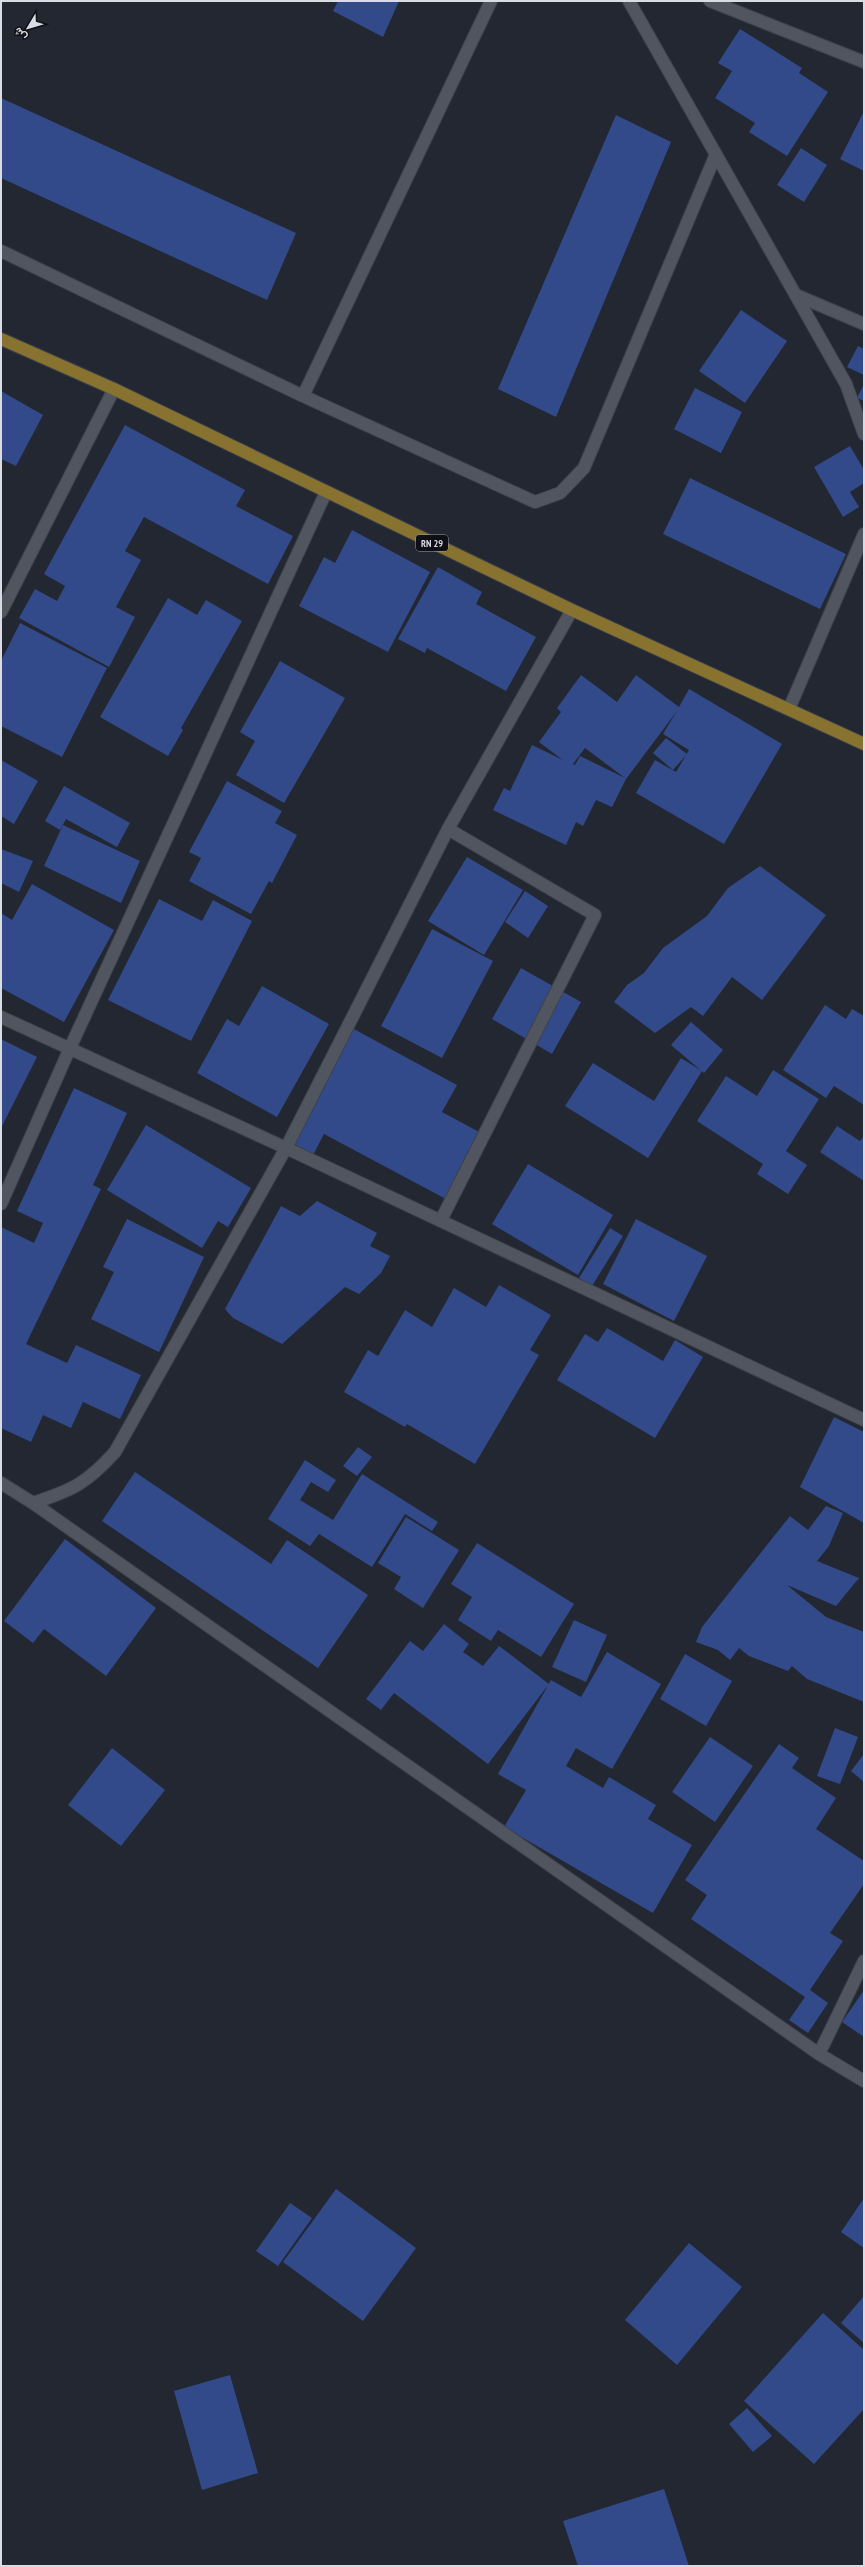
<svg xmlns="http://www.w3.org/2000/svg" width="865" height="2567" font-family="'PT Sans Narrow',Vazirmatn,sans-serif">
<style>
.building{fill:#324a89;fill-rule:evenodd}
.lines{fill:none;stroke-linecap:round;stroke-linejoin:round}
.minor-casing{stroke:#3d4149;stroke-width:14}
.major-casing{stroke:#3d4149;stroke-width:14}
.minor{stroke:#505560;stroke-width:12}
.major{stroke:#87732f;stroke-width:12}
.labels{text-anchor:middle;stroke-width:3.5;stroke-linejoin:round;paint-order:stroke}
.shield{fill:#0e1015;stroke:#9c9fa5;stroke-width:1}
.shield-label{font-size:10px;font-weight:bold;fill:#d9dce3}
</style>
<rect width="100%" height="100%" fill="#232732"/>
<!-- building -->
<path class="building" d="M338 1H399L383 37 333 11Z
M740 29 802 68 799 73 828 92 787 156 749 132 755 123 715 98 732 71 718 63Z
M1 98 296 233 267 300 1 178Z
M864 111V171L840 159Z
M616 115 671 142 556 417 498 389Z
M801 148 827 165 804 202 777 185Z
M741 310 787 341 745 403 699 371Z
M858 346 864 349V375L847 367Z
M864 384V401L857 398Z
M695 388 742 412 721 453 674 429Z
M1 391 43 415 16 466 1 459Z
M125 425 245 490 236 506 293 536 268 584 144 517 125 551 141 560 116 607 135 617 109 667 19 618 35 589 57 601 65 586 44 574Z
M850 446 864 470V483L850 492 859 507 843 517 814 467Z
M690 478 846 554 820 609 663 534Z
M352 530 430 572 388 652 299 606 324 557 335 563Z
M438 567 482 592 476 604 536 637 506 691 427 648 425 653 398 639Z
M168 598 197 615 206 600 242 621 181 728 183 730 168 756 100 717Z
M20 623 107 668 62 757 1 726V661Z
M280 661 345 698 284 803 236 775 255 741 240 732Z
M581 675 617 702 636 675 679 707 689 689 782 744 724 844 636 793 655 760 676 772 689 750 663 734 677 711 626 779 612 807 596 800 583 826 576 822 566 845 493 810 504 788 510 791 532 745 563 760 539 742 561 712 557 708ZM585 748 625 778 580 756 575 765 573 764Z
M666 738 687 754 673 770 653 753Z
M1 760 38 781 14 824 1 816Z
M227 781 282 811 275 823 297 835 272 883 269 881 251 914 189 881 201 858 189 852Z
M64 786 130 823 117 847 66 819 60 830 45 821Z
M63 825 140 861 121 903 44 866Z
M1 849 33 861 19 892 1 883Z
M467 857 523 890 484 955 428 921Z
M760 866 826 915 762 1000 732 977 703 1016 691 1007 655 1033 614 1002 627 985 644 973 663 948 707 916 728 888Z
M32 884 114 930 64 1022 1 988V913L12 920Z
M525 891 548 906 528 938 505 922Z
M159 899 202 921 213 900 252 921 191 1041 108 1000Z
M432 929 493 961 442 1058 381 1026Z
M521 968 581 1002 552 1054 492 1019Z
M262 986 329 1024 277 1117 197 1073 227 1019 239 1026Z
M825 1005 846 1019 852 1009 864 1016V1105L834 1086 826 1098 783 1070Z
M691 1022 723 1050 704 1073 671 1045Z
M352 1028 457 1085 442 1112 481 1133 446 1199 324 1134 313 1155 291 1142Z
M1 1039 37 1057 1 1128Z
M681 1058 702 1071 648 1158 565 1106 593 1063 654 1101Z
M773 1070 819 1099 786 1151 807 1165 788 1194 757 1174 763 1164 697 1121 726 1076 757 1096Z
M74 1088 127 1113 93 1185 101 1189 26 1344 67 1363 76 1345 141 1375 120 1419 83 1402 71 1428 43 1415 31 1442 1 1428V1227L34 1243 43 1223 17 1211Z
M146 1125 251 1188 228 1227 218 1221 202 1248 107 1190Z
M837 1126 860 1141 864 1136V1181L820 1152Z
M528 1164 613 1215 578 1275 492 1224Z
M317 1201 377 1233 370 1246 390 1256 381 1273 359 1294 345 1287 282 1344 233 1318 225 1309 281 1206 300 1216Z
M127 1219 204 1257 159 1352 91 1319 114 1272 103 1267Z
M636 1219 707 1256 674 1321 603 1284Z
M610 1228 623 1236 592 1286 579 1278Z
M499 1285 551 1315 530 1350 539 1355 475 1464 407 1424 405 1427 344 1392 368 1350 378 1356 405 1310 432 1327 454 1288 486 1307Z
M607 1328 663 1361 675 1340 703 1357 655 1438 557 1380 585 1334 598 1342Z
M834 1417 864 1432V1523L800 1487Z
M358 1447 372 1457 357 1476 343 1466Z
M305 1460 336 1480 328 1492 311 1482 300 1500 333 1520 362 1474 438 1522 432 1531 405 1514 372 1567 319 1534 310 1546 268 1519Z
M135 1472 271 1564 287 1540 368 1595 318 1668 102 1521Z
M826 1506 843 1513 829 1546 817 1561 859 1578 836 1606 787 1585 826 1617 864 1632V1702L807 1679 792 1666 788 1671 749 1656 739 1648 730 1660 718 1650 696 1642 702 1627 790 1516 808 1530Z
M406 1517 459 1550 423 1608 394 1589 401 1577 378 1563Z
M65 1539 156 1608 106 1676 44 1629 33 1643 4 1621Z
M477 1543 574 1604 541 1657 498 1630 491 1641 458 1620 472 1597 451 1584Z
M574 1620 607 1635 586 1682 552 1667Z
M444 1624 469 1644 463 1652 483 1666 499 1646 549 1684 488 1764 394 1693 381 1710 366 1699 410 1641 423 1651Z
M607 1652 661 1684 612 1769 576 1748 566 1766 603 1788 609 1777 656 1805 648 1819 692 1845 653 1913 504 1827 526 1790 498 1774 551 1680 581 1697Z
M685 1654 732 1681 706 1726 660 1699Z
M835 1728 858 1737 840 1784 817 1776Z
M710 1737 753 1766 715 1822 672 1792Z
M779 1744 799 1758 792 1768 836 1798 816 1829 864 1861V1884L830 1933 843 1941 810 1990 828 2003 808 2033 789 2020 805 1997 691 1919 707 1895 685 1880Z
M112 1748 165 1790 121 1846 68 1805Z
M864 1754V1782L851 1771Z
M864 1990V2037L842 2022Z
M336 2189 416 2248 363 2321 283 2262Z
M864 2198V2248L841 2232Z
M290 2203 312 2218 278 2266 256 2251Z
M689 2243 742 2287 677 2365 625 2320Z
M864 2296V2343L841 2323Z
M823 2313 864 2350V2409L814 2464 744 2401Z
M230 2375 258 2473 202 2490 174 2391Z
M747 2408 772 2436 753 2452 729 2424Z
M664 2489 689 2566H578L563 2521Z"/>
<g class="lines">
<!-- minor casing -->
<g class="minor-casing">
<path id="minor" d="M629 1 846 384 864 434
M710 1 864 62
M1 251 303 396 535 502 560 493 584 468 716 154
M796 295 864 324
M303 396 491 1
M1 612 114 389
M789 709 864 534
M1 1017 286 1148 864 1420
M1 1204 70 1048 326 492
M441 1220 595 915 448 829
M1 1483 33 1503C73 1490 87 1483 115 1452L286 1148 448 829 572 610
M33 1503 819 2054 864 2081
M819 2054 864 1961"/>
</g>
<!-- major casing -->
<g class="major-casing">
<path id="major" d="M1 339 114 389 572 610 864 744"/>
</g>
<!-- minor -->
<use href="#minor" class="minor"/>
<!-- major -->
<use href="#major" class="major"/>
</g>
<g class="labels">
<!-- shield labels -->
<rect class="shield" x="416" y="535" width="32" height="16" rx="3"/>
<g class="shield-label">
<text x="432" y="547">RN 29</text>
</g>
</g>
<!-- border -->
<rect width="865" height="2567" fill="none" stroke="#d9dce3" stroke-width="4"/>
<!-- north arrow -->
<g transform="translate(28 28) rotate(232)" stroke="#0e1015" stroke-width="3" paint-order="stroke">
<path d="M0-3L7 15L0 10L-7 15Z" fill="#d9dce3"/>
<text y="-6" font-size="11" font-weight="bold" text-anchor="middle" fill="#d9dce3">ش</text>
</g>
</svg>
